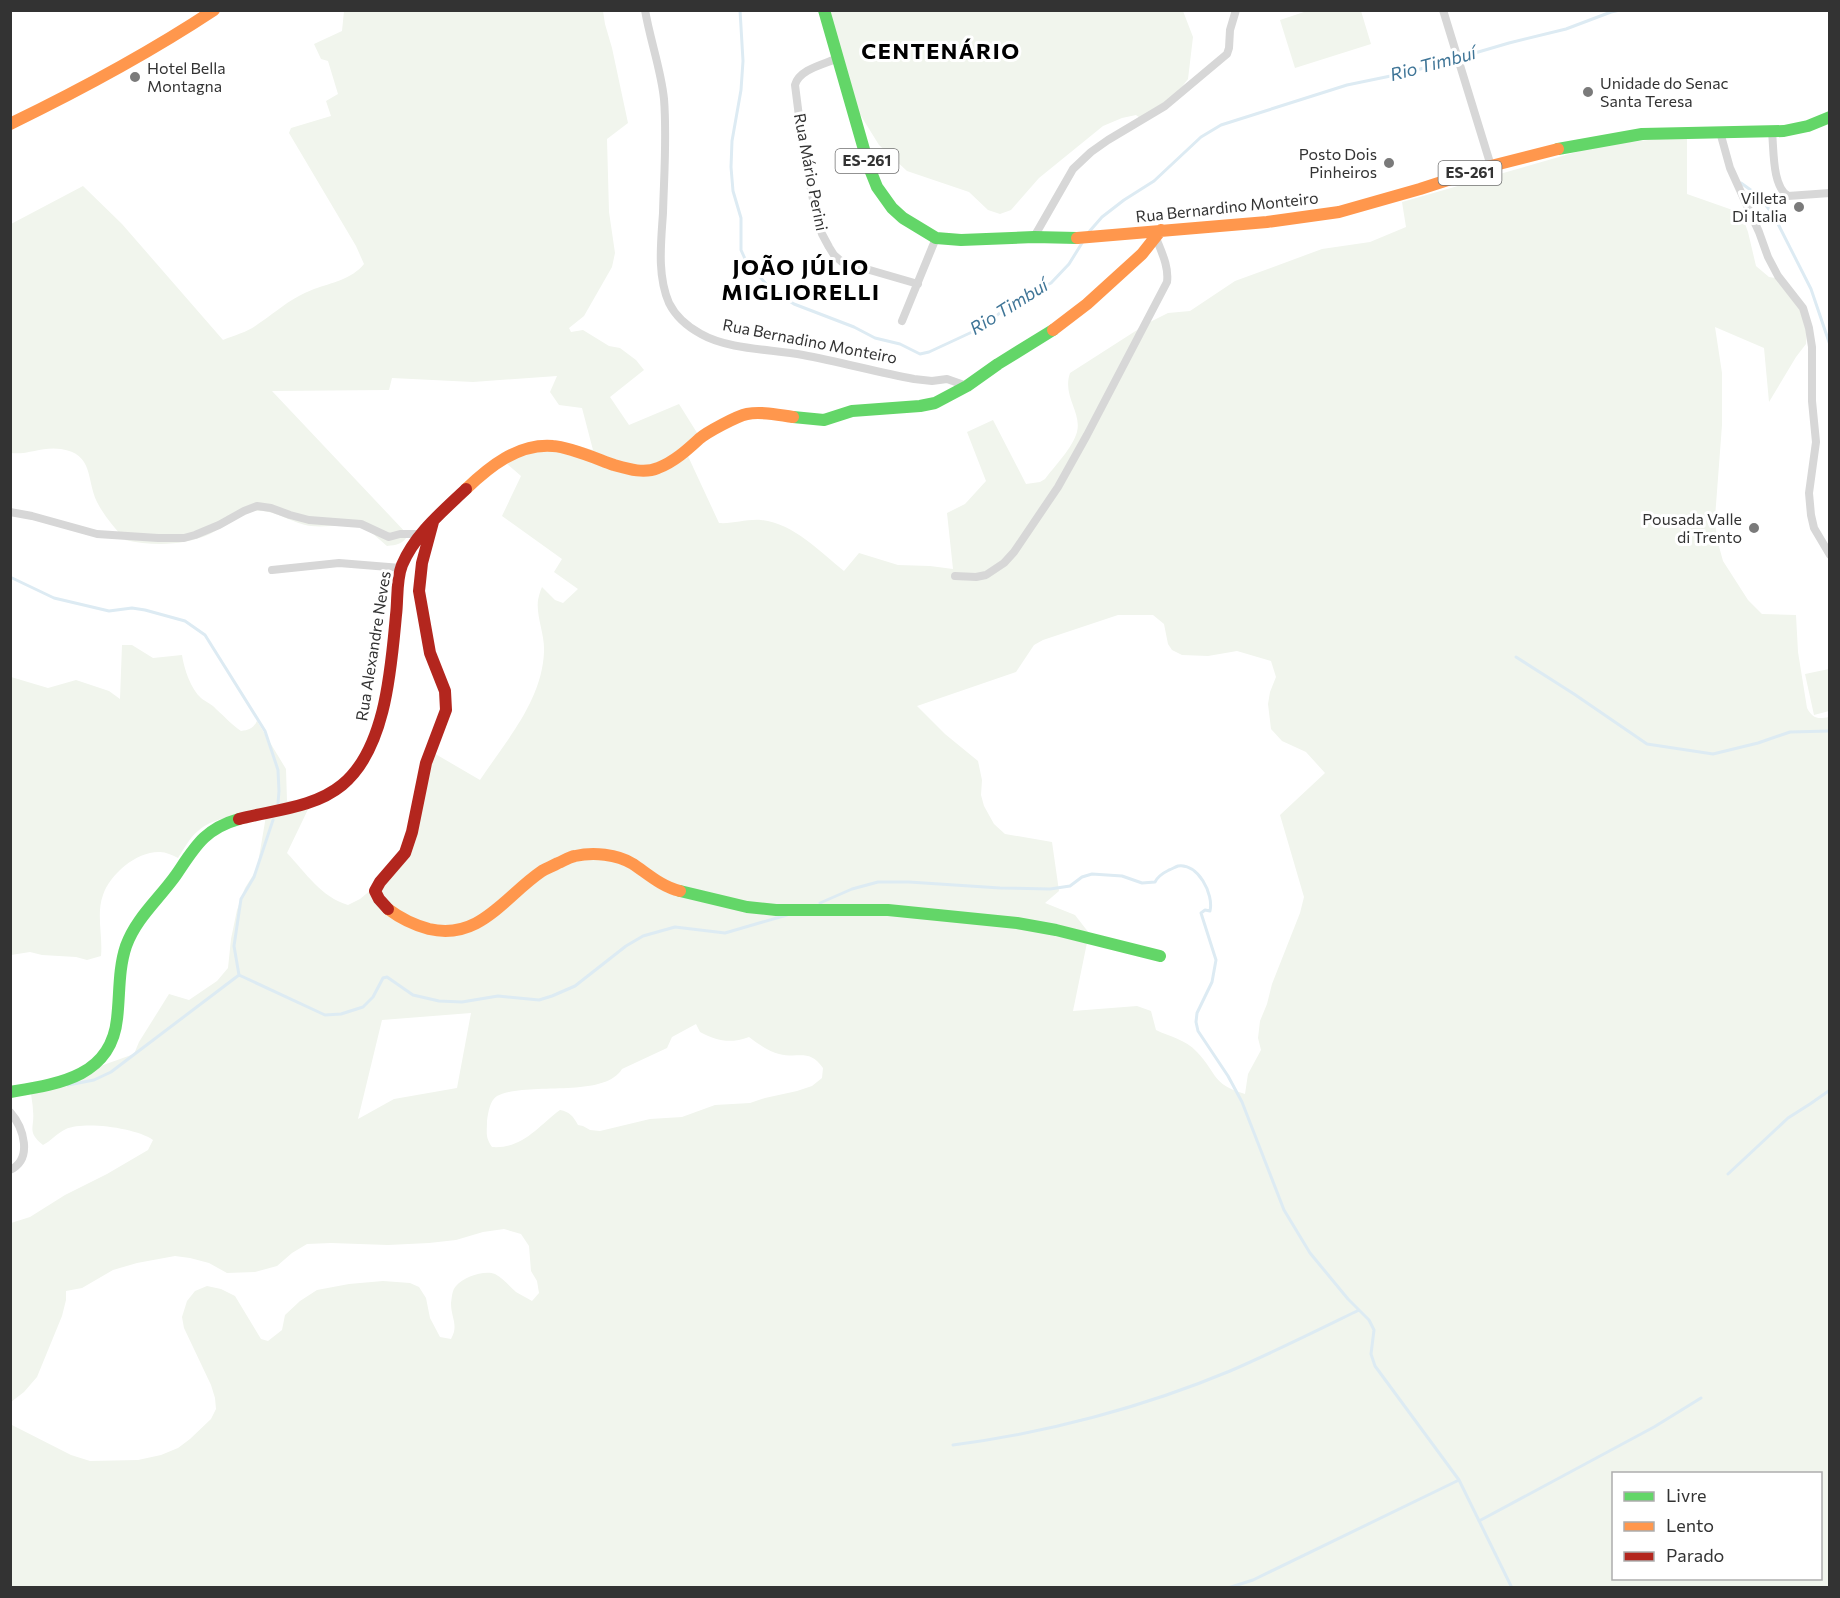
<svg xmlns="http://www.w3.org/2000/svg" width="1840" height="1598" font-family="Commissioner,sans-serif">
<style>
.green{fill:#f1f5ed;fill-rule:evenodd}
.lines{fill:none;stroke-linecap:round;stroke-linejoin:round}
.stream{stroke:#ddebf3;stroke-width:3}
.street{stroke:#d7d7d7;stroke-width:8}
.fast{stroke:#63d668;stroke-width:12}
.slow{stroke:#ff974d;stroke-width:12}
.jam{stroke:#b3261e;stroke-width:12}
.poi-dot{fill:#7a7a7a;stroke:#fff;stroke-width:2}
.labels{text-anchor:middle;stroke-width:6;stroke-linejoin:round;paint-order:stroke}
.shield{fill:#fff;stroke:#707070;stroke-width:1.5}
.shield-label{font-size:15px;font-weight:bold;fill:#333}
.poi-label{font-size:16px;fill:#333;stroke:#fff;text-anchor:end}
.street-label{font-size:16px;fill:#333;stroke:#fff}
.water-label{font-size:18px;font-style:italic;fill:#3f7597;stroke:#fff}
.district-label{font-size:22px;font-weight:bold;letter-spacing:1.5px;fill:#000;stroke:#fff}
</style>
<rect width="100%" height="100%" fill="#fff"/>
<!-- green -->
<path class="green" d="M1310 10 1361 11 1371 44 1295 68 1280 20Z
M344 11H603L605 24 612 48 628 123 607 139 609 212 615 253 612 267 584 316 569 328 571 332 583 330 609 346 620 348 636 360 644 370 610 397 629 425 679 404 699 436 687 454 719 523C733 524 746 519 761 520 793 523 820 552 844 571L859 553 898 565 930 566 953 569 947 513 965 504 986 481 967 432 993 420 1026 484 1040 482 1045 479C1055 466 1073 447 1077 432 1082 412 1062 396 1070 373L1148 323 1168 313 1190 311 1235 281 1322 249 1370 242 1406 227 1402 202 1601 145 1687 136V194L1741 213 1748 232 1756 266 1769 277 1781 279 1803 307 1807 329 1806 344 1796 357 1769 402 1764 348 1715 327 1722 373V425L1715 518 1717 539 1723 561 1748 600 1762 614 1796 615 1798 652 1807 708C1813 719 1818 719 1829 717V1587H11L10 1424 71 1455 90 1461 138 1460 161 1455 178 1448 190 1439 211 1419 216 1409 215 1398 211 1385 184 1328 182 1317 187 1301 195 1291 207 1286 221 1289 235 1296 261 1339 268 1341 282 1330 285 1315 300 1301 317 1290 349 1284 383 1281 410 1283 419 1287 426 1298 430 1318 440 1337 451 1339C459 1325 451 1318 451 1303 452 1297 452 1290 456 1286 464 1277 484 1270 495 1274 503 1278 509 1286 516 1292 521 1295 527 1298 532 1301L539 1293 537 1281 531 1271 529 1246 521 1234 504 1229 483 1232 456 1240 429 1243 388 1245 331 1243 307 1244 292 1253 277 1266 255 1272 227 1273 209 1263 190 1258 175 1256 137 1263 113 1270 82 1288 66 1291V1300L62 1316 37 1377 24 1392 11 1402V1223L30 1217 65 1195 107 1174 148 1150 153 1140C136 1128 85 1121 66 1129 57 1133 51 1141 43 1145 26 1131 35 1128 33 1111 33 1104 31 1098 31 1091L134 1054 139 1042 169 994 189 1000 217 981 228 968 231 939 237 910 245 888 257 869 266 816C244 815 215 815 198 831 190 837 184 849 178 858 172 855 166 852 160 852 137 851 110 874 103 895 96 914 103 936 101 956L87 960 76 957 42 955 30 952 11 955V677L48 688 76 680 109 691 120 699 122 645H132L153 658 182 655C184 669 191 689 201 698 206 702 212 704 216 709 226 718 230 723 241 731 249 730 253 729 257 721L286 769 287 801 313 799 287 853C306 873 321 897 348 905L360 899 383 880 400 856 432 752 480 780C506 741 542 701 544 652 545 634 536 617 538 600 539 596 540 591 542 587L555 600 563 603 578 589 554 572 562 559 502 516 521 476 499 457 544 441H560L593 450 582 408 559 405 550 392 557 376 473 382 392 378 389 390 272 391 408 535C403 544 397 545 387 546 381 541 373 533 366 529 350 522 328 528 311 526 292 524 275 509 254 511 238 513 224 527 210 534 183 546 153 546 125 540 115 528 104 516 97 502 86 479 94 454 61 449 43 446 28 455 11 453V224L83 186 122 224 223 340C235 335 248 332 258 324 279 310 289 299 314 289 331 283 352 279 364 264L356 246 289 133 291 128 331 116 326 101 338 94 328 61 321 59 314 44 342 31ZM1118 615H1153L1164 624 1168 644 1172 650 1182 655 1208 656 1237 651 1271 661 1276 677 1270 692 1268 704 1271 729 1282 741 1306 752 1325 773 1280 815 1304 897 1300 913 1272 984 1267 1004 1260 1021 1258 1038 1261 1050 1248 1074 1245 1094C1211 1084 1218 1074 1197 1052 1185 1039 1170 1037 1156 1030L1151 1011 1137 1006 1073 1011 1089 933 1075 915 1045 903 1059 891 1052 842 1005 834 994 824 984 806 981 795 982 780 978 761 945 734 917 706 1016 672 1034 645 1043 640ZM471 1013 457 1088 394 1099 358 1119 382 1020ZM696 1024 700 1032C717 1041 730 1044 749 1037 757 1043 769 1052 779 1054 799 1059 809 1048 823 1068L822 1078 812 1086 797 1091 765 1098 750 1103 715 1105 682 1117 650 1119 600 1131 590 1130 583 1126 578 1125C573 1116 570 1112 560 1110 537 1127 523 1149 492 1147 485 1137 487 1133 487 1121 488 1113 490 1100 497 1096 527 1081 604 1099 622 1069L667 1048 672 1037ZM1614 1474H1820V1578H1614Z
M828 11H1183L1193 37 1188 79 1170 102 1144 121 1136 115 1122 118 1103 126 1039 178 1011 210 1000 214 988 210 969 192 907 171 879 145 853 103Z
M1829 669V711L1814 715 1805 674Z"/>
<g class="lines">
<!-- stream -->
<path class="stream" d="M740 10 743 61 741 90 732 141 731 167 733 191 741 218V250L746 261 767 285 778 294 794 304 854 327 875 338 900 344 920 354 929 352 985 326 1002 311 1021 299 1051 283 1069 264 1082 243
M1741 183 1759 196 1774 216 1811 289 1830 345
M1088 233 1102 217 1124 200 1154 181 1201 137 1221 125 1347 85 1410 72 1509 43 1566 29 1611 12 1620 10
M10 577 54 598 109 611 132 608 145 610 185 621 205 635 265 731 278 770 279 791 278 803
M1516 657 1574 694 1647 744 1713 754 1758 743 1790 732 1830 731
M820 903 852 889 878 882H909L1000 888 1050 889 1070 886 1082 877 1092 874 1122 876 1142 883 1155 882C1158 876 1163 873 1169 870 1172 869 1175 867 1178 866 1198 863 1214 894 1210 911L1205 910 1201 913 1216 960 1212 982 1197 1013 1196 1022 1198 1031 1228 1076 1242 1102 1284 1210 1310 1253 1348 1299 1369 1320 1374 1330 1371 1354 1375 1366 1459 1480 1512 1588
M239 975 325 1015 341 1014 363 1007 373 997 383 978 387 977 413 995 439 1001 462 1002 498 996 539 1000 552 996 575 986 626 946 643 936 675 927 725 933 787 915
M239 975 234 946 241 899 254 877 273 820
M68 1085 94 1080 111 1072 239 975
M1728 1174 1788 1118 1810 1104 1830 1090
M953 1445C1046 1433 1144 1407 1230 1371 1274 1352 1316 1331 1359 1310
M1479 1521 1654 1427 1701 1398
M1228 1588 1253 1580 1459 1480"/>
<!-- street -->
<path class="street" d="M645 10C650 40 661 69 664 99 667 137 664 176 663 213 661 243 657 275 669 303 676 317 688 327 701 334 729 350 772 349 803 355 840 362 877 372 914 379L932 381 947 379 967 386
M1443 10 1491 166
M838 58C825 64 799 69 795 85L803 148 816 215 822 234 829 247 834 255 842 262 918 284
M1720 132 1730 168 1759 232 1768 257 1778 276 1803 308 1809 328 1812 347V401L1816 442 1809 493 1811 515 1814 528 1830 555
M1772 132C1774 150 1772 186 1788 196L1830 193
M1034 237 1073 169 1091 152 1108 140 1165 106 1227 54 1229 48 1230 30 1236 10
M902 321 936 238
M10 512 32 516 97 534 158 538H184L195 535 219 525 244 511 257 506 271 508 290 515 309 520 361 524 389 537 400 534H420
M272 570 339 563 401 568
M955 576 976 577 986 575 1004 563 1014 552 1058 487 1087 435 1167 282C1169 267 1162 253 1156 238
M10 1112C24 1128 33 1159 10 1170"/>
<!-- fast -->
<path class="fast" d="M824 10 869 167 877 187 892 208 903 218 936 238 961 240 1034 237 1077 238
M1558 149 1642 134 1784 131 1808 126 1830 117
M793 417 824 420 852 411 920 406 935 403 967 386 998 364 1053 330
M680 891 747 907 776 910H888L1017 923 1056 930 1160 956
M10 1092C58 1084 111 1077 117 1019 120 995 118 970 126 946 136 918 159 899 176 875 195 847 204 829 239 819"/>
<!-- slow -->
<path class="slow" d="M10 124C80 90 149 53 214 10
M1077 238 1267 222 1339 212 1420 189 1491 166 1558 149
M1053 330 1087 304 1142 254 1161 230
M466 489C489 467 518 443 553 446 570 447 597 459 614 465 628 469 644 474 658 468 674 462 687 450 699 439 707 432 737 416 747 414 762 411 778 415 793 417
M388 909C400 918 414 925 429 929 480 941 505 896 542 871 547 868 553 866 558 863 563 861 569 857 575 856 593 852 617 854 633 864 648 874 662 887 680 891"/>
<!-- jam -->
<path class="jam" d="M239 819C273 810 314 808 342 785 386 749 391 668 396 615 398 600 396 580 402 565 415 534 442 512 466 489
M388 909 379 899 375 891 380 882 405 853 412 832 426 763 446 710 445 691 430 653 419 591 422 563 433 522"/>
</g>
<!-- markers -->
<g class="poi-dot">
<circle cx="135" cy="77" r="6"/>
<circle cx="1588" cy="92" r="6"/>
<circle cx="1389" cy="163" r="6"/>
<circle cx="1799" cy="207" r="6"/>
<circle cx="1754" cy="528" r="6"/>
</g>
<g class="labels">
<!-- shield labels -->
<g class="shield">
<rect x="835.5" y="149" width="63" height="24" rx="4.5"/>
<rect x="1438.5" y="161" width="63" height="24" rx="4.5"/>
</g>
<g class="shield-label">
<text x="867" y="166">ES-261</text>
<text x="1470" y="178">ES-261</text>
</g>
<!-- poi labels -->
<g class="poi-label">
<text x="147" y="74" text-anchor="start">Hotel Bella<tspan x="147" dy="18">Montagna</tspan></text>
<text x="1600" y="89" text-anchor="start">Unidade do Senac<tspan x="1600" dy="18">Santa Teresa</tspan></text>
<text x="1377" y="160">Posto Dois<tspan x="1377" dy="18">Pinheiros</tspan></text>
<text x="1787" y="204">Villeta<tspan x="1787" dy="18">Di Italia</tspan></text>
<text x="1742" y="525">Pousada Valle<tspan x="1742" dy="18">di Trento</tspan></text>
</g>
<!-- street labels -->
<g class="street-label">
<text transform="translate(811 172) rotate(79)" y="6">Rua Mário Perini</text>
<text transform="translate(1227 207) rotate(-6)" y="6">Rua Bernardino Monteiro</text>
<text transform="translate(810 341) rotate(11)" y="6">Rua Bernadino Monteiro</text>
<text transform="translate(373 646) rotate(-81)" y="6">Rua Alexandre Neves</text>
</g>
<!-- water labels -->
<g class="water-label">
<text transform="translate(1433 64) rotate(-15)" y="6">Rio Timbuí</text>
<text transform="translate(1009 307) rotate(-32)" y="6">Rio Timbuí</text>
</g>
<!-- district labels -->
<g class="district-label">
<text x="941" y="59">CENTENÁRIO</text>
<text x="801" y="275">JOÃO JÚLIO<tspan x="801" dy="25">MIGLIORELLI</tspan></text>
</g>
</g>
<!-- border -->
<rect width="1840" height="1598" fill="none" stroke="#333333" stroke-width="24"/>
<!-- legend -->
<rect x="1612" y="1472" width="210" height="108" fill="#ffffff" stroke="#adadad" stroke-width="1.5"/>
<rect x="1624" y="1492" width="30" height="9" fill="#63d668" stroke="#adadad" stroke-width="1.5"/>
<text x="1666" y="1502" font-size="18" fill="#333333">Livre</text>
<rect x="1624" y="1522" width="30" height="9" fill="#ff974d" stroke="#adadad" stroke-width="1.5"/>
<text x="1666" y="1532" font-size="18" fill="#333333">Lento</text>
<rect x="1624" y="1552" width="30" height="9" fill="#b3261e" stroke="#adadad" stroke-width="1.5"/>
<text x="1666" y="1562" font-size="18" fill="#333333">Parado</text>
</svg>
